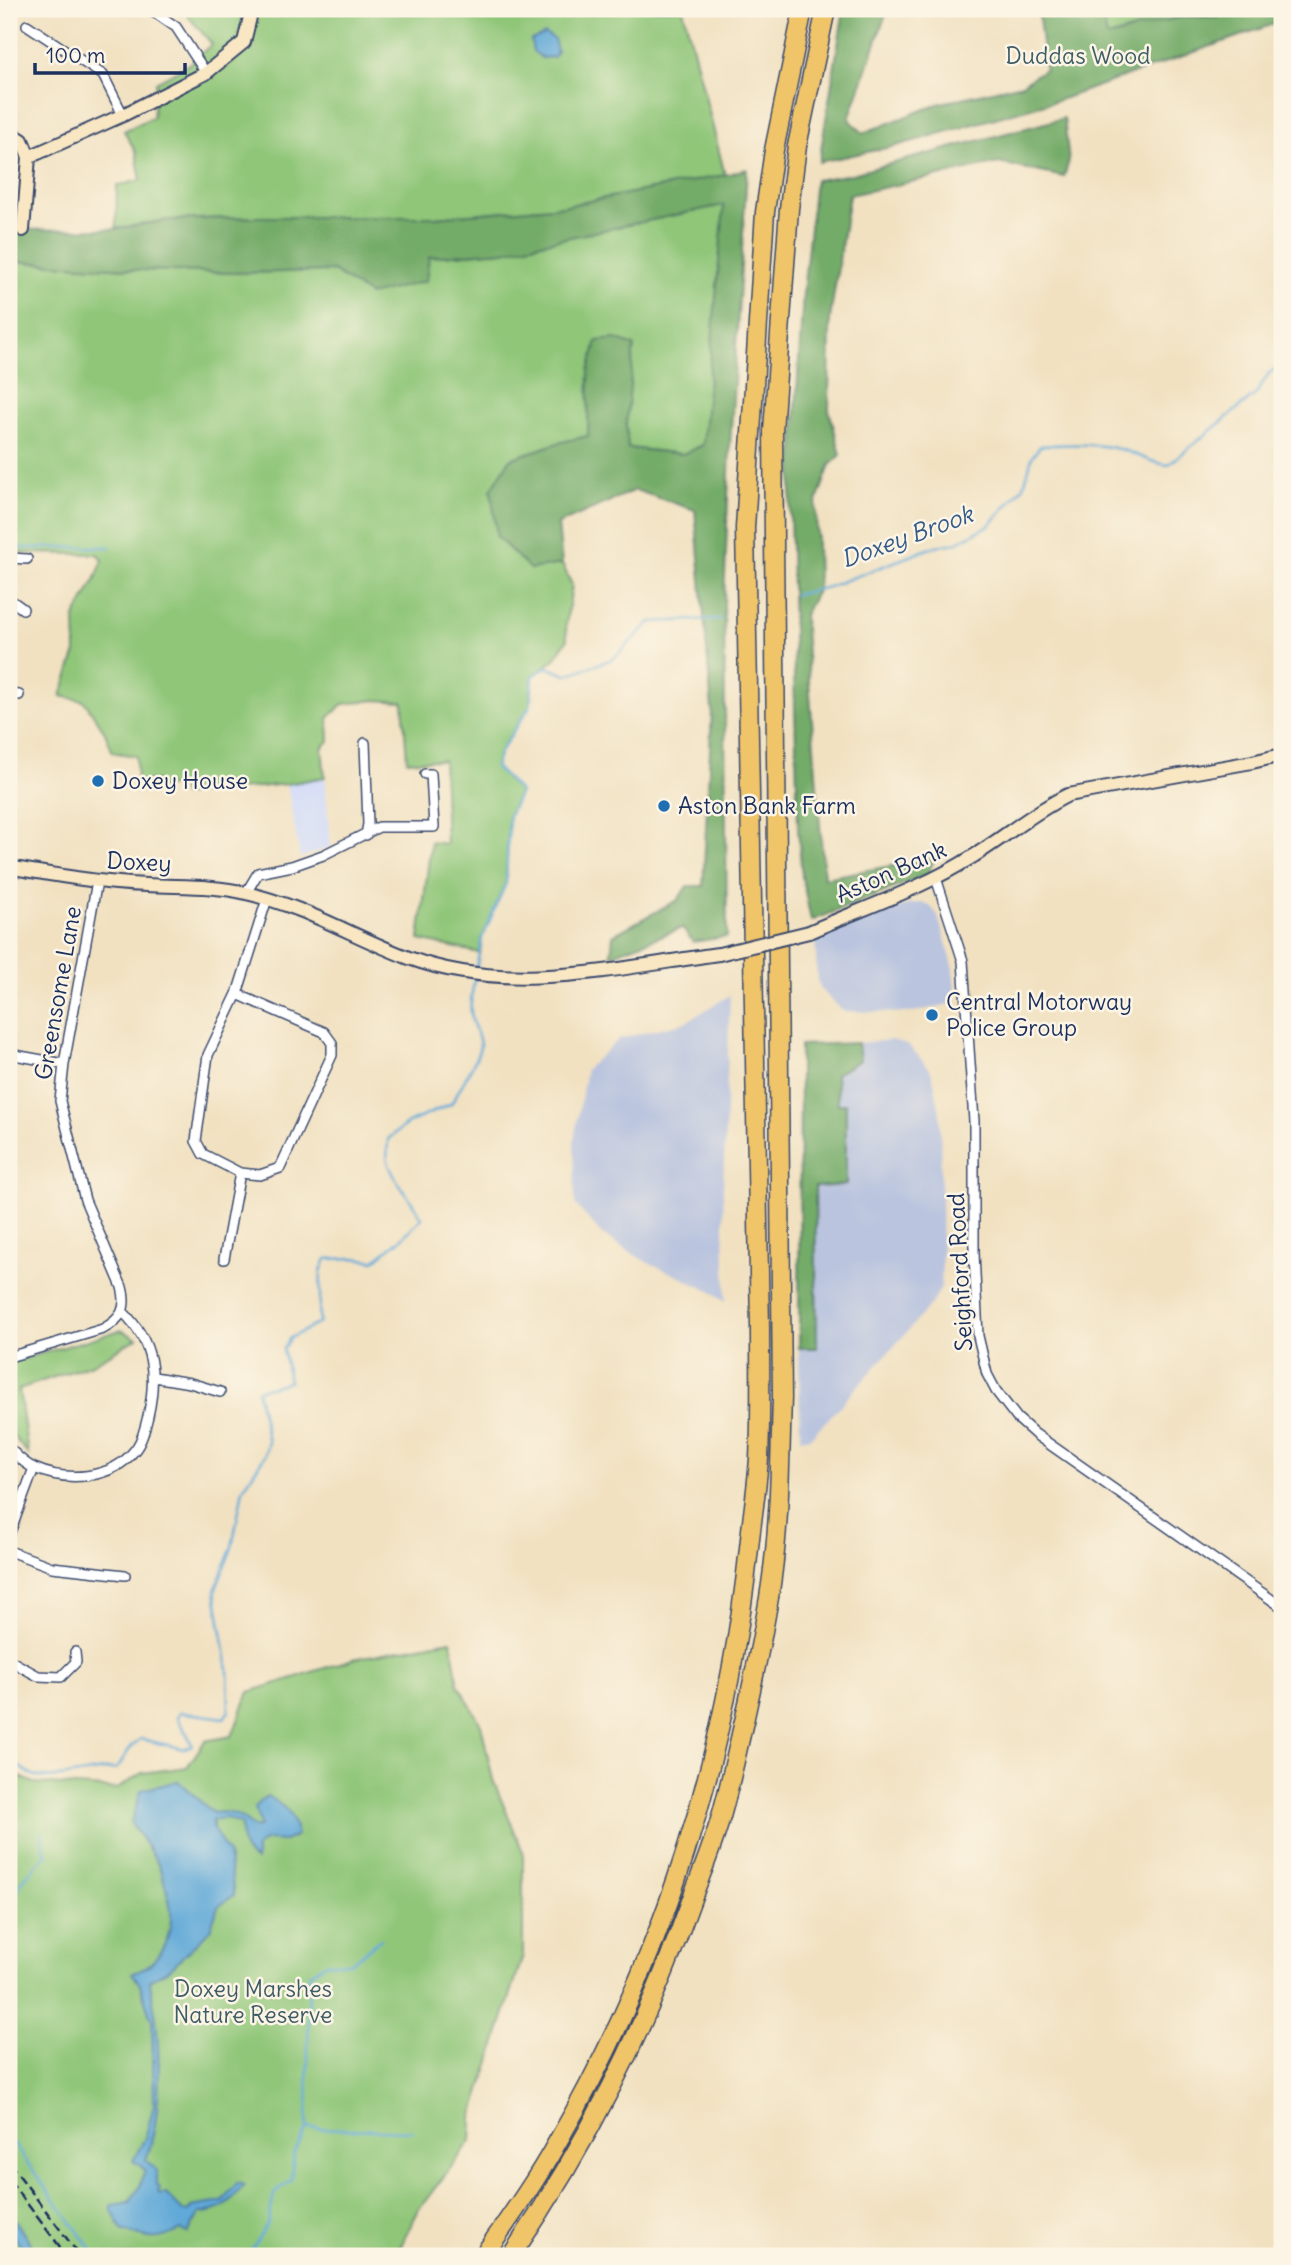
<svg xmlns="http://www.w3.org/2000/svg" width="1291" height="2265" font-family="Delius,sans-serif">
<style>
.built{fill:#d0daf9}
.industrial{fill:#bac4de}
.green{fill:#8fc678;stroke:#557a6b;stroke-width:2}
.forest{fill:#73ab68;stroke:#476d63;stroke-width:2}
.water{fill:#60a9d8;stroke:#3e6c9b;stroke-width:2}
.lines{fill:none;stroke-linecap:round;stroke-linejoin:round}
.stream{stroke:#60a9d8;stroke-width:2.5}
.street-casing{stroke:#3b4a6d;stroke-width:12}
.secondary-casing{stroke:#3b4a6d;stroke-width:16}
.highway-casing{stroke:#3b4a6d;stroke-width:21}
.street{stroke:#fff;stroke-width:9}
.secondary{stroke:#f9e7c3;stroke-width:12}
.highway{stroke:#f0c469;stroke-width:18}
.rail{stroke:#1b2f5e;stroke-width:2.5;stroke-dasharray:10 5;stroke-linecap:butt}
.secondary-bridge-casing{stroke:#3b4a6d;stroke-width:16;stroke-linecap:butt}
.secondary-bridge{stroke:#f9e7c3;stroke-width:12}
.poi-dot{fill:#1f6fb2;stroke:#fcf5e5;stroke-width:2.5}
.labels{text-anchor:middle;stroke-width:5;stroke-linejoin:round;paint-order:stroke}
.park-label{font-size:23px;fill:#3e5c66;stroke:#fcf5e5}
.poi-label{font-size:23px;fill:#1b2f5e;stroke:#fcf5e5;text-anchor:start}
.street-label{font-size:23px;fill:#1b2f5e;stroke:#fcf5e5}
.water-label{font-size:24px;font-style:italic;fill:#335a89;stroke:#fcf5e5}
</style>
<rect width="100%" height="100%" fill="#fcf5e5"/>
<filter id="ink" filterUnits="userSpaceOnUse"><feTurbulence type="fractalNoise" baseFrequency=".0143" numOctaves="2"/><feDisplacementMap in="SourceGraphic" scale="14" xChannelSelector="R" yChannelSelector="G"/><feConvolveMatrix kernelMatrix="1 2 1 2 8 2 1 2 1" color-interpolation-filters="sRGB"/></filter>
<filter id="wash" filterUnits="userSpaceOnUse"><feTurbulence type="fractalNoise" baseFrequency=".00686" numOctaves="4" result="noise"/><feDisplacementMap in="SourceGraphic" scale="28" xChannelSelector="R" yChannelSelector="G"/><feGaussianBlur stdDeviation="1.57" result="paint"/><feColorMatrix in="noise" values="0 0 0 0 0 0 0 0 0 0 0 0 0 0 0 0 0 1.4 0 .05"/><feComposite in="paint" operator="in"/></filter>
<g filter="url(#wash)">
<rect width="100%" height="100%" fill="#f1e1c1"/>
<!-- built -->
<path class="built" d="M325 777 330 847 300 858 287 784Z"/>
<!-- industrial -->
<path class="industrial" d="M922 903 930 906 937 914 952 961 955 986 954 1003 910 1013 843 1011 821 990 817 980 815 937 867 917 910 904Z
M730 995 723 1190 726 1301 708 1290 643 1260 601 1234 575 1204 574 1140 586 1069 619 1039 686 1022Z
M893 1040 909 1046 930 1069 935 1086 940 1113 942 1262 941 1288 931 1304 907 1332 827 1420 809 1438H800L799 1348H817L815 1186 846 1185V1104H838L836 1074 860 1060 858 1043Z"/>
<!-- green -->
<path class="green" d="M182 9H683L725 175 564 206 435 217H260L168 220 116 229 117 186 141 180 136 152 124 131 153 117 156 82 189 64 212 44Z
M1101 9H1217L1219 18C1183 10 1142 28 1107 38Z
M725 204 703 445 683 454 628 448 626 426 589 371 588 436 558 443 510 459 530 569 562 564 572 585 566 625 567 640 554 660 533 676 530 706 500 752 495 767 520 792 509 815 506 883 482 938 480 953 419 940 431 842 446 844 443 760 407 761 403 702 376 700 343 704 328 718 329 741 322 748 325 777 287 784 183 795 181 785 158 788 157 780 137 782 136 756 112 752 105 732 84 701 61 696 76 652 75 617 95 580 103 560 97 554 9 553V261L141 270 233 273 333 271 370 295 429 257 503 251Z
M121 1330 137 1338 92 1364 19 1389 28 1454 9 1432V1363Z
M451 1640 458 1684 481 1724 493 1780 523 1852V1955L472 2119 471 2141 419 2209 396 2256H9V1772L34 1783 117 1789 142 1773 187 1767 205 1741 232 1736 249 1692 353 1659Z"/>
<!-- forest -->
<path class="forest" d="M844 9H886L887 11 849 119 863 133 941 103 1022 84 1045 69 1038 9H1101L1107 37C1142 28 1182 11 1218 18L1217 9H1282V21L1059 100 896 146 819 162Z
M1064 118 1069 161 1064 177 999 163 849 195 830 319 829 410 841 455 830 465 816 504 818 589 804 615 824 878 935 858 927 875 811 921 802 877 798 828 790 510 803 293 815 180 852 174Z
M747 169 730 446 724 603 727 937 693 942 682 928 611 955 613 935 678 900 687 886H703L712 710 695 510 635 490 558 524 562 564 530 569 497 537 491 490 510 459 558 443 588 436 589 371 597 341 616 339 634 346 626 426 628 448 683 454 703 445 724 205 503 251 429 257 426 281 370 295 333 271 233 273 141 270 9 261V230L116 229 168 220 260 217H435L564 206 725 175Z
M858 1043 860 1060 836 1074 838 1104H846V1185L815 1187 817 1348H799L800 1045Z"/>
<!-- water -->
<path class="water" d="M545 34 554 39 557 51 554 57 542 58 533 51 531 40Z
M178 1781 213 1813C230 1810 240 1815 253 1827H260L255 1807 267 1796C288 1808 291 1812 297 1835L285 1841 266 1840 256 1848V1861C241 1852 241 1840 241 1824L226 1818 213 1820V1829L228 1853 234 1895 218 1907 210 1930 170 1969 150 1980C151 1993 154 2005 156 2018 160 2064 162 2116 146 2160L157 2171V2185L160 2188 158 2192 160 2195 165 2193 184 2212 189 2211 191 2207 222 2202 237 2183 244 2185C229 2203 224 2212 200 2213L188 2233 180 2230C157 2243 147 2239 122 2230L112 2211V2205L130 2202 140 2186 145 2171 140 2165 133 2161 146 2136 154 2104 152 2021 139 1983 132 1973C155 1968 170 1942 171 1919 172 1906 166 1887 162 1875 157 1857 141 1839 131 1823L141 1790Z
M9 2214 15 2220 38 2256H29L9 2231Z"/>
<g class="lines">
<!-- stream -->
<path class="stream" d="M9 548 110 547
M794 595 828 587 936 546 956 543 990 525 1024 486 1032 457 1040 446C1066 444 1094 443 1119 449 1136 453 1150 463 1168 465L1256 394 1269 373 1282 365
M476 970 482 938 506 883 509 815 520 792 495 767 500 752 530 706 533 676 547 667 566 675 613 659 651 622 720 619
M9 1762C18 1765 25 1771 33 1775 53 1783 94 1769 116 1769 127 1757 127 1747 141 1739L184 1749 192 1746C190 1734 181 1729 177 1717L179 1712 224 1718 229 1711 228 1669 215 1591 232 1547 243 1489 265 1455 268 1442 257 1390 289 1382 283 1349 290 1338 319 1323 321 1271 326 1259 355 1258 374 1261 401 1239 422 1218C412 1200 393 1180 388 1161 386 1155 388 1146 388 1139L408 1123 451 1104C458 1092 479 1057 480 1046 480 1037 474 1028 472 1020 469 1005 472 992 475 977
M9 1904 26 1876 46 1855 41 1832
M9 1923 14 2002 9 2024
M9 2067 15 2081
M308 2128 413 2131
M9 2138 96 2256
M247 2256 268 2223 274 2194 291 2180 294 2154 307 2128 309 1974 326 1963H350L381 1939"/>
</g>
</g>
<g filter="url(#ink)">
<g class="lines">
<!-- street casing -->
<g class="street-casing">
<path id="street" d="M150 9 176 27 206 73
M27 25 103 75 123 115
M9 558 27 559
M9 569V558
M9 599 23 609
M9 694 19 695
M365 743 368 824 366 835
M936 878 963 961 974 1121V1253L978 1336 987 1374 996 1391 1017 1418 1035 1434 1282 1607
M246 893 258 873 292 866 323 855 379 827H434L431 774H425
M237 994 324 1032 332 1043V1055L280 1168 260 1175 240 1173
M9 1054 64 1064
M224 1259 240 1173 203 1154 196 1141 208 1055 237 994 267 899
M9 1357 103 1329C121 1319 128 1309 122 1287L85 1200 60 1101 64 1064 97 881
M154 1377 190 1383 220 1392
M9 1448C16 1455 24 1464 34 1468 66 1482 111 1480 134 1451 142 1442 145 1428 148 1416 157 1376 154 1342 123 1312
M9 1535 34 1468
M9 1551 52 1567 125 1575
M9 1660 38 1676 61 1677 76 1662 75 1652"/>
</g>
<!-- secondary casing -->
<g class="secondary-casing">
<path id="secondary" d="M9 132 22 140 29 157 23 230
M29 157 123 115 206 73 244 42 252 9
M9 867C54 875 100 883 146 885 180 887 213 885 246 893 304 906 354 937 409 958 509 995 617 968 719 954
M809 932C863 908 922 889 972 857 1005 837 1033 812 1068 795L1252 762 1282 755"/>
</g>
<!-- highway casing -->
<g class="highway-casing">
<path id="highway" d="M483 2256C509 2219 536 2181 558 2141 663 1960 727 1756 749 1548 752 1518 757 1488 759 1458 761 1415 760 1370 760 1327L745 528 765 212 774 150 803 9
M511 2256C587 2144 644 2032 690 1904 700 1876 712 1848 720 1820 730 1786 737 1751 745 1717 755 1671 766 1624 772 1577 780 1518 780 1458 782 1398L773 431 789 209 797 146 826 9"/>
</g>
<!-- street -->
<use href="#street" class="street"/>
<!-- secondary -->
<use href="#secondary" class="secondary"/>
<!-- highway -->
<use href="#highway" class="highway"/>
<!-- rail -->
<path class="rail" d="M9 2162 80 2256
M9 2180 67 2256"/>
<!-- secondary-bridge casing -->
<g class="secondary-bridge-casing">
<path id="secondary-bridge" d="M719 954 809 932"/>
</g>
<!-- secondary-bridge -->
<use href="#secondary-bridge" class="secondary-bridge"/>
</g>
</g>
<!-- markers -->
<g class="poi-dot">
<circle cx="98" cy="781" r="7"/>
<circle cx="664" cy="806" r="7"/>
<circle cx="932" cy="1015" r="7"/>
</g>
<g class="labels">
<!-- park labels -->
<g class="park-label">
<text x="1078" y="64">Duddas Wood</text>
<text x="253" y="1997">Doxey Marshes<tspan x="253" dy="26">Nature Reserve</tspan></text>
</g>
<!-- poi labels -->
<g class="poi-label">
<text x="112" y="789">Doxey House</text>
<text x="678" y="814">Aston Bank Farm</text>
<text x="946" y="1010">Central Motorway<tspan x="946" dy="26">Police Group</tspan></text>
</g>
<!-- street labels -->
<g class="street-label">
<text transform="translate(139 862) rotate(3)" y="8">Doxey</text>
<text transform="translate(891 872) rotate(-24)" y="8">Aston Bank</text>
<text transform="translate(58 993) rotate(-80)" y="8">Greensome Lane</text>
<text transform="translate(960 1272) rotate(-93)" y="8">Seighford Road</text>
</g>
<!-- water labels -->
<g class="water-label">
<text transform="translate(907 537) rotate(-20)" y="8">Doxey Brook</text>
</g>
</g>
<!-- margin -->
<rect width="1291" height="2265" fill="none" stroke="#fcf5e5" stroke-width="35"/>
<!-- scale -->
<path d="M35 63v10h150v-10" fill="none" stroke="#1b2f5e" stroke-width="3.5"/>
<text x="46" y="63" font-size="21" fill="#1b2f5e" stroke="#fcf5e5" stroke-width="5" paint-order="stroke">100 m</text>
</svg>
